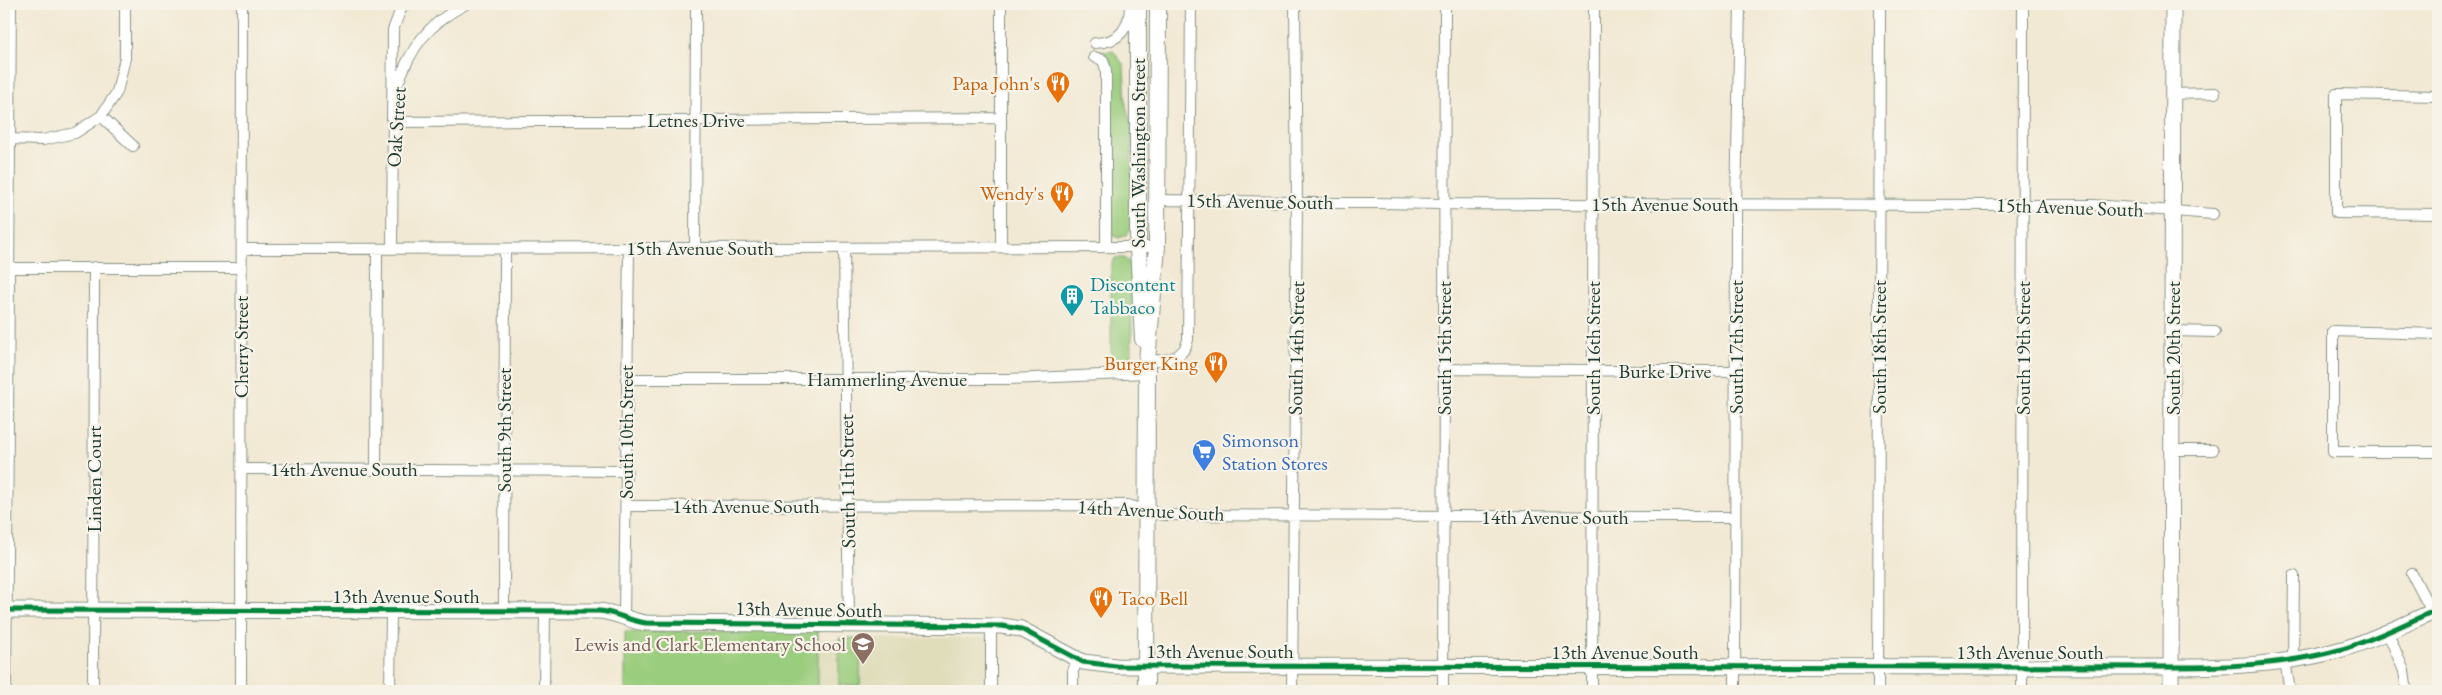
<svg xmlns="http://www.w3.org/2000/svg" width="2442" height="695" font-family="'EB Garamond',serif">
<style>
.built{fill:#e0ddbb}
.green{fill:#9bcd7e;stroke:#5d8559}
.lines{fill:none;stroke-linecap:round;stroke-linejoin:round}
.street-casing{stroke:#889384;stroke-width:12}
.secondary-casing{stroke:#889384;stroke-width:17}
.primary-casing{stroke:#889384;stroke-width:18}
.street{stroke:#fff;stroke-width:10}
.secondary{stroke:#fff;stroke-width:15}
.primary{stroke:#fff;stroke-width:16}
.cycleway-casing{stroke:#f7f3e8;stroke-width:8}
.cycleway{stroke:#00873e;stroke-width:5}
.labels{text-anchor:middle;stroke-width:4.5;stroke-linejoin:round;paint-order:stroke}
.food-label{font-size:20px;fill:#c56008;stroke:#f7f3e8;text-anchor:end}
.street-label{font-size:20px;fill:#1f3d34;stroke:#f7f3e8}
.culture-label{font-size:20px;fill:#0d838f;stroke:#f7f3e8;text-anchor:start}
.shop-label{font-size:20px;fill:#366cbe;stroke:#f7f3e8;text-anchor:start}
.education-label{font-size:20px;fill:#785e54;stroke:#f7f3e8;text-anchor:end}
</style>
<rect width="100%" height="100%" fill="#f7f3e8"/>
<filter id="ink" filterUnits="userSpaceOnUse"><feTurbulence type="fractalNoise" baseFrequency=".02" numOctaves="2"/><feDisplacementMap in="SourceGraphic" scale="10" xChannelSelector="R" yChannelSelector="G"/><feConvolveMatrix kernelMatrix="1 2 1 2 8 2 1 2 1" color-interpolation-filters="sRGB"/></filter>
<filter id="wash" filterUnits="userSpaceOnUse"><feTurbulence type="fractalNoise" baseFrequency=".0096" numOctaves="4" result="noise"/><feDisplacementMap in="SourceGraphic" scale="20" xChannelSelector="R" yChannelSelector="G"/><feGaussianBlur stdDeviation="1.12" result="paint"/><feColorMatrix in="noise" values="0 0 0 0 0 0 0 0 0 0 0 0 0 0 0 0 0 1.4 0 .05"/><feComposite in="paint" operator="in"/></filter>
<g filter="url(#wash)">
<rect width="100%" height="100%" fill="#f2e9d4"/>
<!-- built -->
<path class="built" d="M991 637 992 691H838L837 688H732L734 641Z"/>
<!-- green -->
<path class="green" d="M1113 51 1124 65 1126 106 1132 127 1131 230 1126 235 1119 238 1113 236 1111 231V63L1108 56 1101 52Z
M1115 258H1124L1131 264 1132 360 1127 366 1119 368 1114 366 1111 361V265Z
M818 630V691H625V632Z
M839 638H861L860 685H839Z"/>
</g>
<g filter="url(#ink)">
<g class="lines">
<!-- street casing -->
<g class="street-casing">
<path id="street" d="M407 4 402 6 393 30 392 122 999 118
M1001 4V247
M1095 43C1120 42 1130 28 1130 4
M1094 57 1103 60 1106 70V247
M396 89C410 48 427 24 466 4
M2172 94 2215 93
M2438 96 2336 94V213L2438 214
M101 116 117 92 125 58V4
M9 139 43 140 75 133 101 116 133 146
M1157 200 1445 204 2094 205 2213 214
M844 248 849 625
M242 249 1157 247
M392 249 393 115
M695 249 696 4
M4 268H241
M2173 331 2215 332
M2438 334 2333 331V452H2438
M1147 361C1165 360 1183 361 1188 340L1191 4
M1443 369 1736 371
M626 379H1009L1147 373
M2172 450H2213
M241 469 627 471
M376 470 377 249
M626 506 1128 505 1163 515 1735 517
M2412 574 2432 612
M504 611 505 249
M624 616 629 249
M2388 633 2404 671 2407 691
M2293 660 2294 576
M2285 661 2290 691
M6 691 11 4
M93 691 94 267
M241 691 242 4
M390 691 391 611
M544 691 545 611
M991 691V625
M1073 691V671L1078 659
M1292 691 1297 202 1295 4
M1443 691 1445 4
M1592 691 1594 4
M1735 691 1736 204 1740 4
M1878 691 1880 4
M2022 691 2023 4"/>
</g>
<!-- secondary casing -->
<g class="secondary-casing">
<path id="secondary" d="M4 610 599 611C616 612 629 621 646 623L1002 626 1021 629 1083 662 1116 666 2171 667C2230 667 2289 665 2346 648 2378 638 2407 623 2438 609
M2171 691 2173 4"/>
</g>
<!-- primary casing -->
<g class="primary-casing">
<path id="primary" d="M1138 4V247L1143 339
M1146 691 1147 361 1157 247 1158 4"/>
</g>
<!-- street -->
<use href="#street" class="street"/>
<!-- secondary -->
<use href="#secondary" class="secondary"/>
<!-- primary -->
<use href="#primary" class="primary"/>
<!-- cycleway casing -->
<g class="cycleway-casing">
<path id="cycleway" d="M4 610 599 611C616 612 629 621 646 623L1002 626 1021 629 1083 662 1116 666 2171 667C2230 667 2289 665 2346 648 2378 638 2407 623 2438 609"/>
</g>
<!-- cycleway -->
<use href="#cycleway" class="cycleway"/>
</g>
</g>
<!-- icons -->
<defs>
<g id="restaurant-pin" transform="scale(1.25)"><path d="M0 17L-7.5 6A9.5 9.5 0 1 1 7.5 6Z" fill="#e8710a" stroke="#f7f3e8"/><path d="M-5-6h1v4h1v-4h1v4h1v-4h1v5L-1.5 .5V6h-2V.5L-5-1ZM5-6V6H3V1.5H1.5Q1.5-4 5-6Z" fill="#fff"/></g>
<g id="building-pin" transform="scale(1.25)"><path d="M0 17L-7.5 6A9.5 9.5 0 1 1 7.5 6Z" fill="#0f9aa8" stroke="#f7f3e8"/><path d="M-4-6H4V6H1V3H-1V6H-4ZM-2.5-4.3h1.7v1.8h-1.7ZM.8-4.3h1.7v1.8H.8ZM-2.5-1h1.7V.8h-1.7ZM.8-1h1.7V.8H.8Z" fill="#fff"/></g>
<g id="supermarket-pin" transform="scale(1.25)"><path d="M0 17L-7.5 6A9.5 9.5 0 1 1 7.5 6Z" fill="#3f7fe0" stroke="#f7f3e8"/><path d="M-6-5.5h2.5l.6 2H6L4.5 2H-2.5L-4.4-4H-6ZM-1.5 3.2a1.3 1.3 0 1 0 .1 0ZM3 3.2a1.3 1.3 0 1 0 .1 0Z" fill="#fff"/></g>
<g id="school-pin" transform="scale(1.25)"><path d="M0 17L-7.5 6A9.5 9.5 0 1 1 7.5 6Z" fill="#8d6e63" stroke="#f7f3e8"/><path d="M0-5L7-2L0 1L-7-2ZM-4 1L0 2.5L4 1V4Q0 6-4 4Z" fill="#fff"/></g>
</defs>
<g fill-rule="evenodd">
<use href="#restaurant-pin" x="1058" y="83"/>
<use href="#restaurant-pin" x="1062" y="193"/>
<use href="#building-pin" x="1072" y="296"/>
<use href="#restaurant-pin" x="1216" y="363"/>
<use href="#supermarket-pin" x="1204" y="451"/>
<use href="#restaurant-pin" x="1101" y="598"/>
<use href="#school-pin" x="863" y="644"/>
</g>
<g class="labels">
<!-- food labels -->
<g class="food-label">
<text x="1040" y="90">Papa John's</text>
<text x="1044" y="200">Wendy's</text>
<text x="1198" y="370">Burger King</text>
<text x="1118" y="605" text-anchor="start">Taco Bell</text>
</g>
<!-- street labels -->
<g class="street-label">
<text x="696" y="127">Letnes Drive</text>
<text transform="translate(396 127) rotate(-86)" y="7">Oak Street</text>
<text transform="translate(1138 153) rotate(-90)" y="7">South Washington Street</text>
<text transform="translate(1260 201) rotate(1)" y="7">15th Avenue South</text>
<text x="1665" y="211">15th Avenue South</text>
<text transform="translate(2070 207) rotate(2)" y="7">15th Avenue South</text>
<text x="700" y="255">15th Avenue South</text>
<text transform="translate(241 347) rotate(-90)" y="7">Cherry Street</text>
<text transform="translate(1736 347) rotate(-90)" y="7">South 17th Street</text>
<text transform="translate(1879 347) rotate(-90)" y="7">South 18th Street</text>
<text transform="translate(1296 348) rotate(-89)" y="7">South 14th Street</text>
<text transform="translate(1444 348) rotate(-90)" y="7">South 15th Street</text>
<text transform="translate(1593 348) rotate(-90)" y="7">South 16th Street</text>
<text transform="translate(2023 348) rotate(-90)" y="7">South 19th Street</text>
<text transform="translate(2173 348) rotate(-90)" y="7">South 20th Street</text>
<text x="1665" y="378">Burke Drive</text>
<text x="887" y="386">Hammerling Avenue</text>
<text transform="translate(504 430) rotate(-90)" y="7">South 9th Street</text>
<text transform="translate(626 432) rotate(-90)" y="7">South 10th Street</text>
<text x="344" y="476">14th Avenue South</text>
<text transform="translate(94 479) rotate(-90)" y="7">Linden Court</text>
<text transform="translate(847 481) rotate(-91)" y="7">South 11th Street</text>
<text x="746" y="513">14th Avenue South</text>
<text transform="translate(1151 510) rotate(3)" y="7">14th Avenue South</text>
<text x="1555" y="524">14th Avenue South</text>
<text x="406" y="603">13th Avenue South</text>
<text transform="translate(809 609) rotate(1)" y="7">13th Avenue South</text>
<text x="1220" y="658">13th Avenue South</text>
<text x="1625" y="659">13th Avenue South</text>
<text x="2030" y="659">13th Avenue South</text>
</g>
<!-- culture labels -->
<g class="culture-label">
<text x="1090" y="291">Discontent<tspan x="1090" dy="23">Tabbaco</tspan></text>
</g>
<!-- shop labels -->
<g class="shop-label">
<text x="1222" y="447">Simonson<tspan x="1222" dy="23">Station Stores</tspan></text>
</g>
<!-- education labels -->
<g class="education-label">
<text x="846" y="651">Lewis and Clark Elementary School</text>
</g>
</g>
<!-- margin -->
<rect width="2442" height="695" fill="none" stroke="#f7f3e8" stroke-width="20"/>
</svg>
